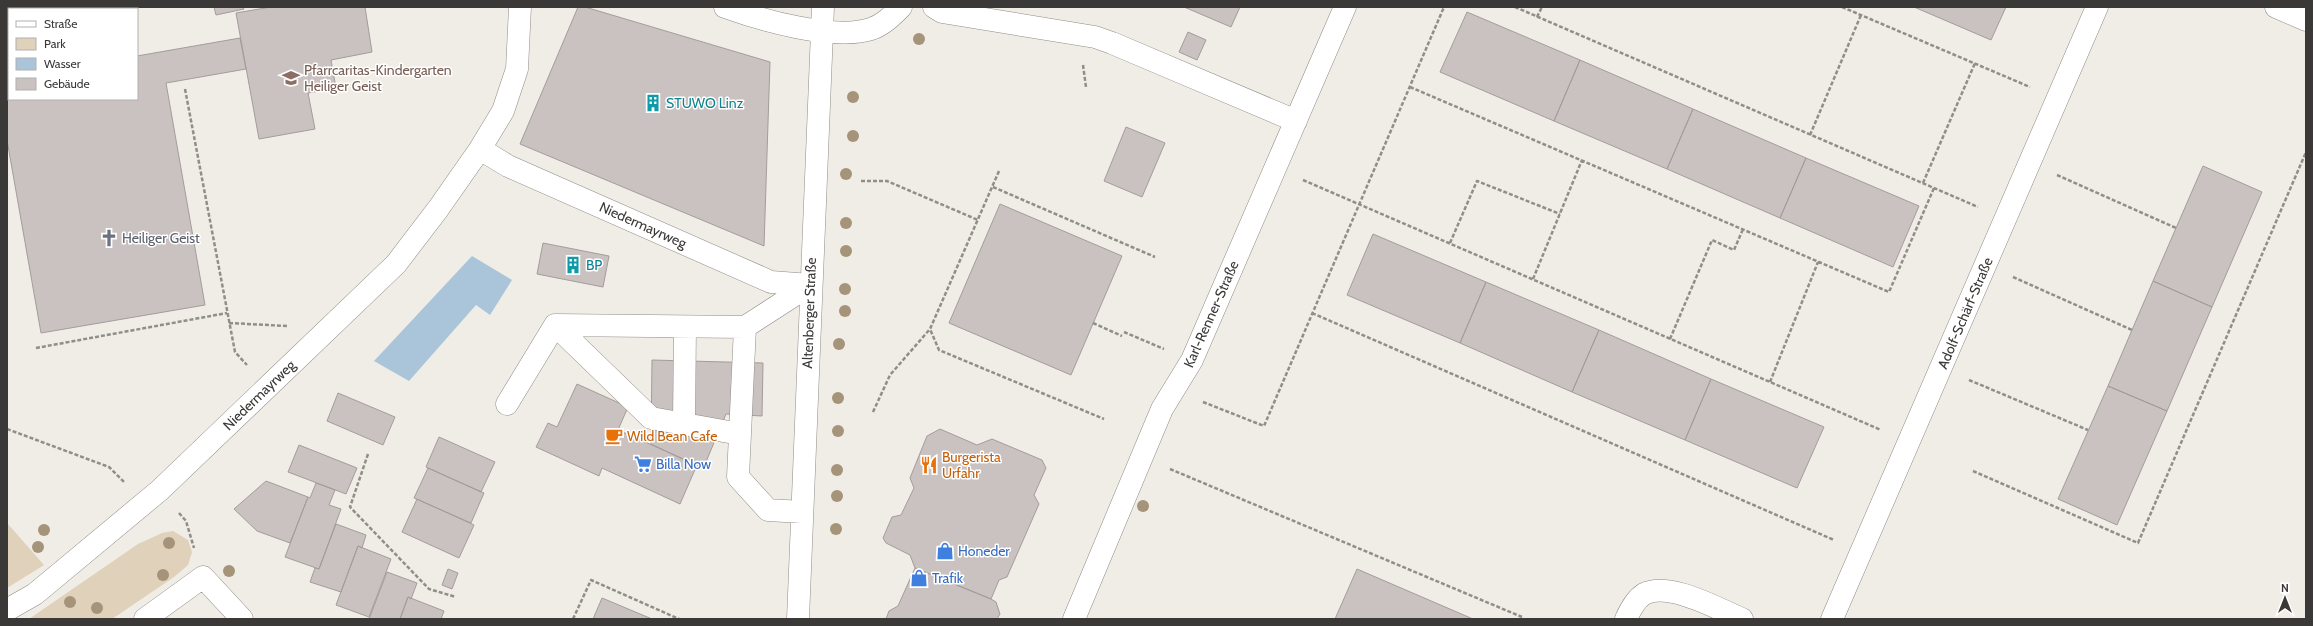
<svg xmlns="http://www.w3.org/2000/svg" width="2313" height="626" font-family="Cabin,sans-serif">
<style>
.green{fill:#e0d1bb}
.water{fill:#aac5d9}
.building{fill:#c9c2c0;stroke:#a49c9b}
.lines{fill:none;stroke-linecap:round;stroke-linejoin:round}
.minor-casing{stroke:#908c87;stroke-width:23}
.path{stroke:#918e8a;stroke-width:2.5;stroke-dasharray:4 2;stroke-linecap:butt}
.minor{stroke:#fff;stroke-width:22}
.tree{fill:#a59479}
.labels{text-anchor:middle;stroke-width:3;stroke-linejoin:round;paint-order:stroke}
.education-label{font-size:14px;fill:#785e54;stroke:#fff;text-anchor:start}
.culture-label{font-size:14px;fill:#0d838f;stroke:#fff;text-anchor:start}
.street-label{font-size:14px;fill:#3b3937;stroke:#fff}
.worship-label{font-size:14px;fill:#5b616d;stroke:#fff;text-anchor:start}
.food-label{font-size:14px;fill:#c56008;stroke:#fff;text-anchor:start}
.shop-label{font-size:14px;fill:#366cbe;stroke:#fff;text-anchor:start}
</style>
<rect width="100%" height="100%" fill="#f0ece6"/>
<!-- green -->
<path class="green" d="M7 523 44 565 7 588Z
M173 531 188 540 192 552 188 565 174 577 112 619H29L138 544 162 533Z"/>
<!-- water -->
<path class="water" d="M472 256 512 280 490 315 476 305 409 381 374 361Z"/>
<!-- building -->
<path class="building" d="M39 7H99L100 9H40Z
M214 7H243L244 9 216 15Z
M271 7H365L372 52 331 60 336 88 308 93 315 129 259 139 236 13Z
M578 7H585L770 62 764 246 520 144Z
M1184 7H1240L1231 27Z
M1914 7H2006L1991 40Z
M1467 12 1580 60 1554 121 1440 72Z
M1188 32 1206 40 1197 60 1179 52Z
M240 38 246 69 166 83 205 305 41 333 7 140V81L9 80V99H137V56Z
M1580 60 1693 109 1667 169 1554 121Z
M1693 109 1806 158 1780 218 1667 169Z
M1126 127 1165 143 1142 197 1104 181Z
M1806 158 1919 206 1893 267 1780 218Z
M2203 166 2262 192 2212 307 2153 281Z
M1000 204 1122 256 1071 375 949 323Z
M1373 234 1486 282 1460 343 1347 295Z
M543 243 609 256 603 287 537 274Z
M2153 281 2212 307 2167 411 2108 386Z
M1486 282 1599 330 1572 392 1460 343Z
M1599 330 1711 379 1685 440 1572 392Z
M652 360 763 363 762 416 726 414 703 469 651 444Z
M1711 379 1824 427 1797 488 1685 440Z
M577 384 628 407 618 430 697 465 680 504 602 468 599 476 536 447 548 423 557 427Z
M2108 386 2167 411 2117 525 2058 499Z
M338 393 395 417 383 445 327 421Z
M940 429 977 445 992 439 1042 460 1046 468 1034 495 1039 504 1007 577 999 580 991 599 915 568 910 555 886 543 883 538 892 517 901 515 914 488 910 478 927 436Z
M439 437 495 462 481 492 426 467Z
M299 445 357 468 346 494 288 472Z
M428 468 484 493 471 523 414 498Z
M266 481 308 497 290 543 257 531 234 509Z
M316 483 335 490 329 505 341 509 319 569 285 557 308 497 310 498Z
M417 499 474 525 459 558 402 532Z
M336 524 366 535 362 548 358 546 341 592 310 582 315 568 319 569Z
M358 546 391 559 369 617 336 605Z
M915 568 991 599 996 602 1000 614 997 619H886L889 611 898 606Z
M448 569 458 573 452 589 442 585Z
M1357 569 1473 619H1335Z
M387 572 417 583 411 599 408 597 400 619H369Z
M408 597 444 611 441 619H400Z
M602 598 652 619H593Z"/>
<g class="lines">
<!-- minor casing -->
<g class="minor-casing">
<path id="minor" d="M725 7C761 20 834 41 871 29 883 25 892 16 901 7
M934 7 942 12 1095 37 1112 43 1296 121
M2276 7 2306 20
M480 149 508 166 771 282 810 285
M555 325 651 418 740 434
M507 404 555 325 745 327
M684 424 685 327
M802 512 768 510 738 477 745 327 810 285
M7 610 35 594 160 490 396 264 438 209 480 149 503 111 517 69 520 7
M145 619 203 577 242 619
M798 619 823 7
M1074 619 1162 409 1192 360 1345 7
M1626 619C1630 610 1636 599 1644 594 1669 581 1718 609 1742 619
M1832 619 2097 7"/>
</g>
<!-- path -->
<path class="path" d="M1515 7 1978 207
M1842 7 2030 87
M1537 17 1542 7
M1083 65 1086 87
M1410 87 1889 292 1934 188
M185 89 235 352 247 365
M1810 135 1861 15
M999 171 930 329 939 350 1104 419
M2057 175 2176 228
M1303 180 1881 430
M861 181H887L978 220
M1923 183 1975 63
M993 187 1155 257
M1450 243 1477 181 1560 214
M2013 277 2132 330
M1533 279 1582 160
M1312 313 1834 540
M229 323 287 326
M1093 323 1122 336
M1124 332 1164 349
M1670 339 1712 240 1734 250 1743 229
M36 348 227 313
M1969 380 2088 430
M1770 382 1818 262
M1203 402 1264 426 1444 7
M873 412 890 375 930 329
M7 429 109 467 124 482
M368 454 350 507 429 589 456 597
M1170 469 1522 617
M1973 471 2138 543 2306 152
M179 513 186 521 194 548
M573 619 591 580 679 619"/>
<!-- minor -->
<use href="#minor" class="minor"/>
</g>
<!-- trees -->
<g class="tree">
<circle cx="919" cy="39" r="6"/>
<circle cx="853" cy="97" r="6"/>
<circle cx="853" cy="136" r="6"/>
<circle cx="846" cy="174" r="6"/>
<circle cx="846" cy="223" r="6"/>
<circle cx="846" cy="251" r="6"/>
<circle cx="845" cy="289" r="6"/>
<circle cx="845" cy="311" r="6"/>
<circle cx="839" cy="344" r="6"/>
<circle cx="838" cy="398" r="6"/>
<circle cx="838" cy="431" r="6"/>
<circle cx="837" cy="470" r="6"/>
<circle cx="837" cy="496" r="6"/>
<circle cx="1143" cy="506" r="6"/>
<circle cx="836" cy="529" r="6"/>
<circle cx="44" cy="530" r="6"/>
<circle cx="169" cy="543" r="6"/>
<circle cx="38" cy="547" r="6"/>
<circle cx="229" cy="571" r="6"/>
<circle cx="163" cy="575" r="6"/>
<circle cx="70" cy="602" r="6"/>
<circle cx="97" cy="608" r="6"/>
</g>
<!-- icons -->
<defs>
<g id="school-bare" transform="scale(1.38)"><path d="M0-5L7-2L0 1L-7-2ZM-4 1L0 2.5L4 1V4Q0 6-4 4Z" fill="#8d6e63" stroke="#fff" stroke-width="2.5" paint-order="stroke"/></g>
<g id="building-bare" transform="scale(1.38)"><path d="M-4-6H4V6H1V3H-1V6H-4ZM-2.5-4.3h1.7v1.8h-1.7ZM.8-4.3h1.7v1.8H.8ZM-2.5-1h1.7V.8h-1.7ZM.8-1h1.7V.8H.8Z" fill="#0f9aa8" stroke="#fff" stroke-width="2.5" paint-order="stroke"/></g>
<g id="church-bare" transform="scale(1.38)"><path d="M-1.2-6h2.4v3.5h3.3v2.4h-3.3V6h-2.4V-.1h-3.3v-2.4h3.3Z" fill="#6b7280" stroke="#fff" stroke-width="2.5" paint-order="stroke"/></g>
<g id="cafe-bare" transform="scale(1.38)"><path d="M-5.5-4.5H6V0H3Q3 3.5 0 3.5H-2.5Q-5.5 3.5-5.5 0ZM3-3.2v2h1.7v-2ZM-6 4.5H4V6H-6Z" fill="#e8710a" stroke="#fff" stroke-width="2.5" paint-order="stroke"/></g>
<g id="supermarket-bare" transform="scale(1.38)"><path d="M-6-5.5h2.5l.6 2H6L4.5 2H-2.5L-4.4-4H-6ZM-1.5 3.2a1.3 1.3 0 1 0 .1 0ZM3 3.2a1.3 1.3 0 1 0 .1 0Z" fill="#3f7fe0" stroke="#fff" stroke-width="2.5" paint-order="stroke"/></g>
<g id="restaurant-bare" transform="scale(1.38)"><path d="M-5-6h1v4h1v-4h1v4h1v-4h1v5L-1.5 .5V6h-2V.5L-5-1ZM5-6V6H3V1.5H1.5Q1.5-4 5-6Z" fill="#e8710a" stroke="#fff" stroke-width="2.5" paint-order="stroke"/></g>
<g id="shop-bare" transform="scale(1.38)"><path d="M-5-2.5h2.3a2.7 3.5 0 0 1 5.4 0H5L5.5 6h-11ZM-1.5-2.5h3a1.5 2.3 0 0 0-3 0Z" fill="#3f7fe0" stroke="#fff" stroke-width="2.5" paint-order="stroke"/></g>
</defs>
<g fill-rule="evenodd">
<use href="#school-bare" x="291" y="78"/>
<use href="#building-bare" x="653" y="103"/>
<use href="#church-bare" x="109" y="238"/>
<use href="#building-bare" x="573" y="265"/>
<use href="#cafe-bare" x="614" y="436"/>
<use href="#supermarket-bare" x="643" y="464"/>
<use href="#restaurant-bare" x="929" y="465"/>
<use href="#shop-bare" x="945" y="551"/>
<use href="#shop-bare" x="919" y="578"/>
</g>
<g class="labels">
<!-- education labels -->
<g class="education-label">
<text x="304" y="75">Pfarrcaritas-Kindergarten<tspan x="304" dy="16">Heiliger Geist</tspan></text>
</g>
<!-- culture labels -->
<g class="culture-label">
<text x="666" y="108">STUWO Linz</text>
<text x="586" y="270">BP</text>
</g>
<!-- street labels -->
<g class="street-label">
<text transform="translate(643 225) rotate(24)" y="5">Niedermayrweg</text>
<text transform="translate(809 313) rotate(-88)" y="5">Altenberger Straße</text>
<text transform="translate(1965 313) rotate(-67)" y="5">Adolf-Schärf-Straße</text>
<text transform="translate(1211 314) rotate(-66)" y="5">Karl-Renner-Straße</text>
<text transform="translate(259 395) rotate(-44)" y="5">Niedermayrweg</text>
</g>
<!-- worship labels -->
<g class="worship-label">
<text x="122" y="243">Heiliger Geist</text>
</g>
<!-- food labels -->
<g class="food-label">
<text x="627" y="441">Wild Bean Cafe</text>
<text x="942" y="462">Burgerista<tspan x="942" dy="16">Urfahr</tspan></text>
</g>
<!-- shop labels -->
<g class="shop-label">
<text x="656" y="469">Billa Now</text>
<text x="958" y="556">Honeder</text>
<text x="932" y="583">Trafik</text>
</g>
</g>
<!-- border -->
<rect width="2313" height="626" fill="none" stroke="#3b3937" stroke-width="16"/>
<!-- legend -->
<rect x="8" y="8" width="130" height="92" fill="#ffffff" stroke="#b1b0af"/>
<rect x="16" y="21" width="20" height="6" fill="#ffffff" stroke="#b1b0af"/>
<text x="44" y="28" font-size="12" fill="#3b3937">Straße</text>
<rect x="16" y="38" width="20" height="12" fill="#e0d1bb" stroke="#b1b0af"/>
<text x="44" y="48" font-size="12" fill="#3b3937">Park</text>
<rect x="16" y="58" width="20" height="12" fill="#aac5d9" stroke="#b1b0af"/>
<text x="44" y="68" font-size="12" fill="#3b3937">Wasser</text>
<rect x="16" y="78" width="20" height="12" fill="#c9c2c0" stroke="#b1b0af"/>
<text x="44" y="88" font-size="12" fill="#3b3937">Gebäude</text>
<!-- north arrow -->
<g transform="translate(2285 598)" stroke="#ffffff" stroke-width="3" paint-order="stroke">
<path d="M0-3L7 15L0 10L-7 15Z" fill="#3b3937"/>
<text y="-6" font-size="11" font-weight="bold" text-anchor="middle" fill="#3b3937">N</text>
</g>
</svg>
